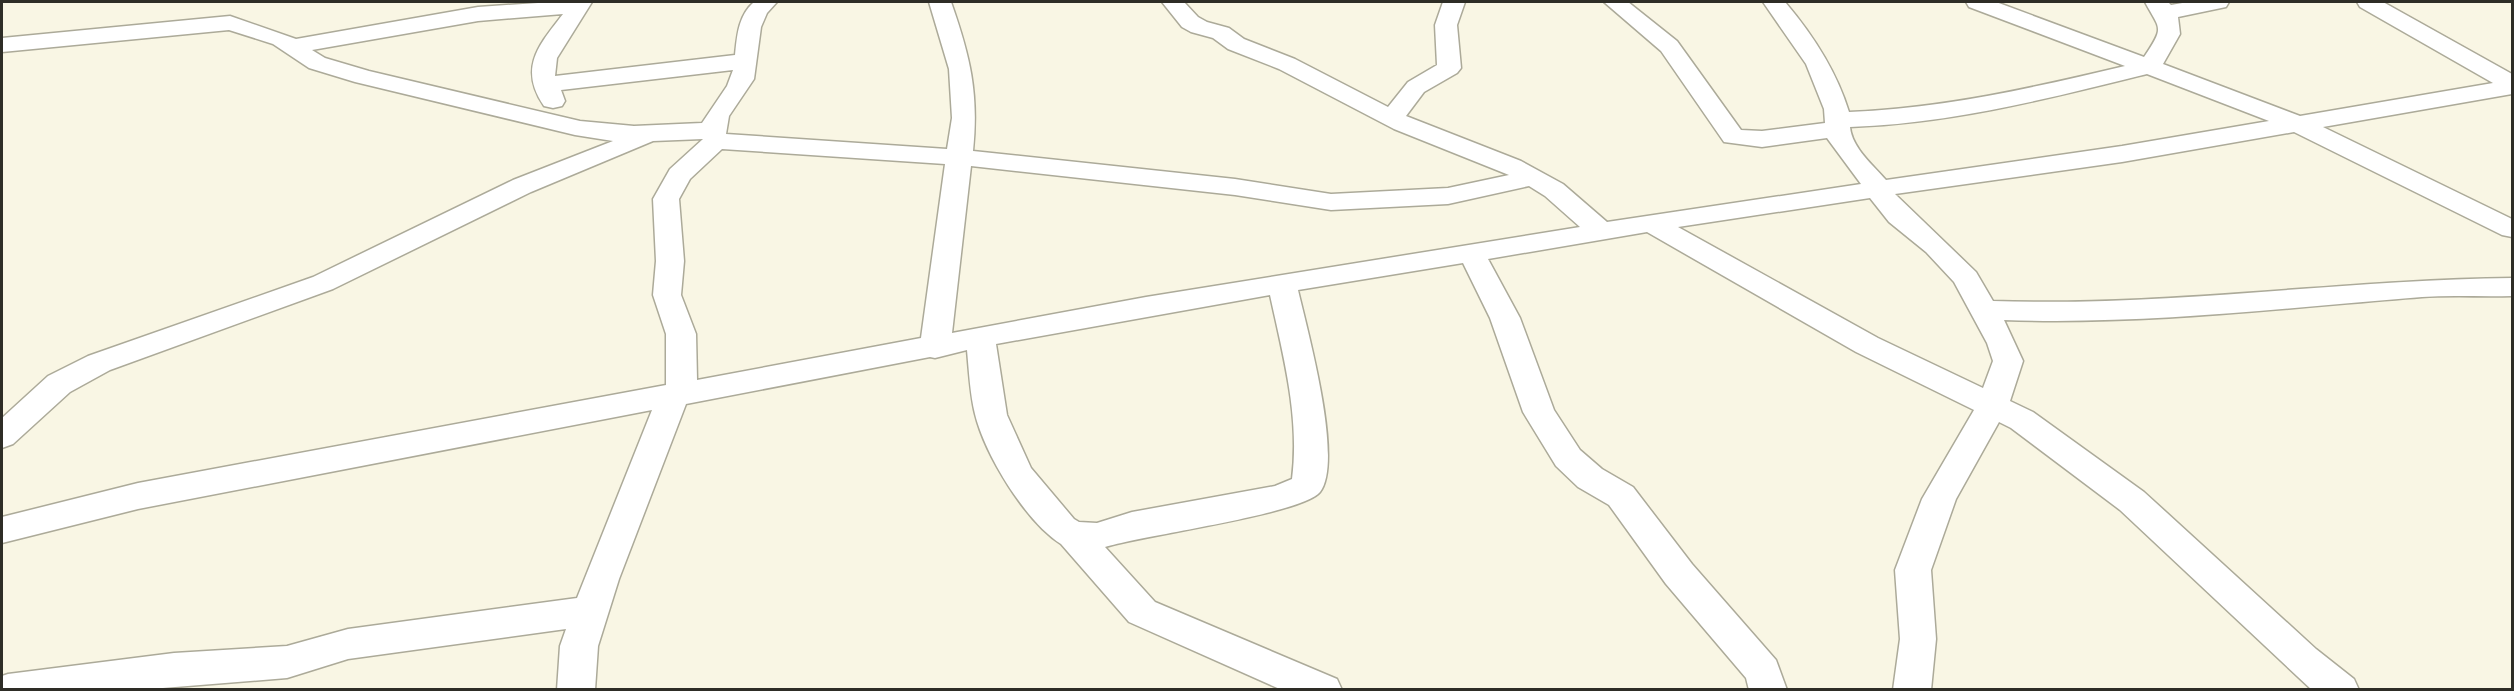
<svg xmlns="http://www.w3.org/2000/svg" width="2514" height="691" font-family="Quicksand,sans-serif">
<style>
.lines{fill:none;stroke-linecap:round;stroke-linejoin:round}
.minor-casing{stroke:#acaa99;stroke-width:3}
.minor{fill:#fff;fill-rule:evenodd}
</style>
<rect width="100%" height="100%" fill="#f9f6e4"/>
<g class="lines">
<!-- minor casing -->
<g class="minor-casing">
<path id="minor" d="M553 2H592L557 58 555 76 735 55C737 36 738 16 754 2H777L767 13 761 27 754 79 729 116 726 134 947 149 952 118 949 69 929 2H951C970 56 979 93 973 151L1235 179 1331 194 1448 188 1509 175 1394 129 1279 69 1228 49 1213 38 1191 32 1182 27 1162 2H1184L1198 17 1207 22 1229 28 1244 39 1295 59 1388 107 1408 82 1437 65 1435 25 1443 2H1465L1457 25 1461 68 1457 73 1424 92 1406 116 1521 161 1563 184 1607 222 1861 184 1827 138 1762 147 1724 142 1661 51 1604 2H1628L1677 41 1741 130 1762 131 1825 123 1824 109 1806 64 1763 2H1785C1813 35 1836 70 1849 112 1945 108 2032 88 2125 66L1969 7 1966 2H1996L2144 57C2165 26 2160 30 2145 2H2168L2171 5 2188 2H2229L2226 7 2178 17 2180 34 2163 64 2300 116 2493 83 2360 7 2357 2H2383L2512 74V94L2323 127 2512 219V237L2502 235 2294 132 2122 162 1895 194 1976 272 1993 301C2167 307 2339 280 2512 278V296C2482 297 2452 295 2422 297 2283 308 2144 325 2004 320L2023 361 2010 401 2033 412 2144 492 2316 649 2354 679 2359 690H2312L2120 510 2011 428 1999 422 1956 499 1931 570 1936 639 1931 690H1893L1900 639 1895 570 1922 499 1974 410 1856 352 1647 232 1488 259 1520 318 1554 410 1580 450 1602 469 1633 487 1692 564 1776 660 1787 690H1749L1746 678 1666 584 1609 505 1578 487 1556 466 1523 412 1490 318 1463 263 1298 290C1307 329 1344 461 1320 492 1303 514 1143 535 1105 547L1155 602 1337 679 1342 690H1282L1129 622 1061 544C1026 522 985 455 975 414 970 394 969 371 967 350L935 358 930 357 686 404 619 579 598 646 595 690H557L560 646 566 629 348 659 287 678 138 690H2V676L8 674 174 653 287 646 348 629 577 598 652 410 138 509 2 543V517L138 483 666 385V334L653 295 656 261 653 199 670 169 703 139 653 141 531 192 333 289 110 370 70 392 13 444 2 448V418L48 376 88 356 313 277 513 180 613 141 575 135 355 82 309 68 273 44 229 30 2 52V38L230 16 296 39 478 7ZM563 14C539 45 518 68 544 106L553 108 562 106 565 101 561 90 733 70 727 86 702 123 634 126 580 121 369 71 325 58 312 50 478 21ZM2147 74 2269 121 2122 146 1886 180C1873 165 1852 148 1850 127 1954 123 2046 99 2147 74ZM722 149 945 164 921 338 697 380 696 334 681 295 684 261 679 199 690 179ZM971 166 1235 195 1331 210 1448 204 1529 186 1545 196 1580 227 1146 297 952 333ZM1870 198 1889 222 1926 252 1954 282 1987 343 1993 361 1983 388 1878 338 1678 227ZM1270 295C1283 355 1300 417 1292 479L1275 486 1132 512 1097 523 1079 522 1074 519 1031 468 1007 415 996 344Z"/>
</g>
<!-- minor -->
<use href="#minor" class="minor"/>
</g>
<!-- border -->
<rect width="2514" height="691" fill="none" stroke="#2e2d26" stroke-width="6"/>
</svg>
